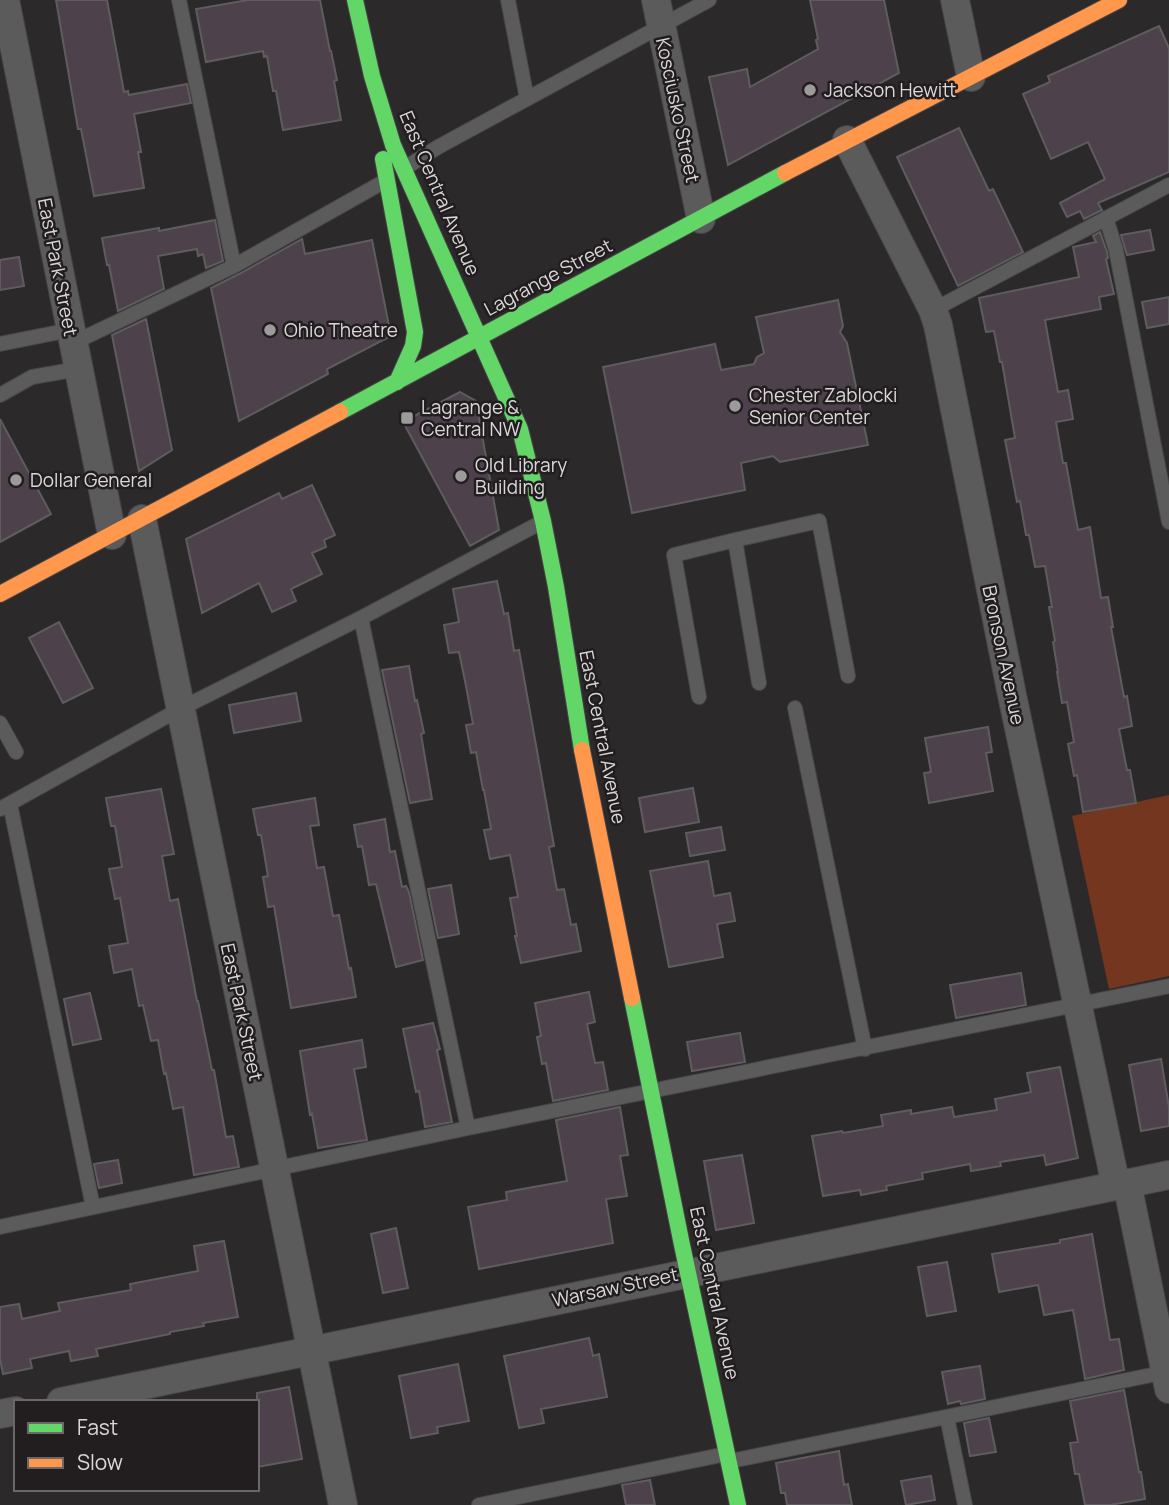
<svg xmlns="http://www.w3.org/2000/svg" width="1169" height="1505" font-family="Manrope,sans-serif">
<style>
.green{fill:#75361f}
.building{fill:#4d414c;stroke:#5e5c5d;stroke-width:2}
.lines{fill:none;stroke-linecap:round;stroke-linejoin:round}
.lane-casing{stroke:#474546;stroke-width:16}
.street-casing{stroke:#474546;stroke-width:30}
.fast-casing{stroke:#474546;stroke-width:18}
.slow-casing{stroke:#474546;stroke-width:18}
.lane{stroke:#5c5b5b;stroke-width:14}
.street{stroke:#5c5b5b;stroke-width:28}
.fast{stroke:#63d668;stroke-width:16}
.slow{stroke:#ff974d;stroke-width:16}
.poi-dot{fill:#9d9a9b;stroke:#221e20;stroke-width:2.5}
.labels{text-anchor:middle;stroke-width:5;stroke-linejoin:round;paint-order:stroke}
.poi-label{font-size:19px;fill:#dad7d8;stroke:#221e20;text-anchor:start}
.street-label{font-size:19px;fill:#dad7d8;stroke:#221e20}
</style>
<rect width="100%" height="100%" fill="#2b292a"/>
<!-- green -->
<path class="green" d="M1169 795V976L1109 989 1072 816Z"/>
<!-- building -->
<path class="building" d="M56 0H107L124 92 128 91 129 95 187 84 191 103 134 114 141 152H138L144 188 94 196 81 129H78Z
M248 0H320L330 51H331L337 80 334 81 341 120 283 130 276 91H273L267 56 264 57 263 51 206 62 196 9Z
M810 0H884L899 73 728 165 709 77 747 69 750 87 818 49 816 40 818 39Z
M1159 26 1169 48V172L1098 203 1102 210 1084 219 1080 211 1067 217 1060 203 1105 179 1088 142 1051 159 1023 94 1050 82 1048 76Z
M959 128 989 191 993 189 1023 252 958 286 897 157Z
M215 220 223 261 206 268 203 254 198 256 197 249 158 256 164 289 118 311 109 265H107L102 238 159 228V231Z
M1150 230 1154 250 1127 255 1121 235Z
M1100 232 1107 252 1108 258 1106 259 1114 294 1099 297 1101 309 1045 320 1058 392 1068 390 1073 419 1056 422 1063 463H1066L1078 530 1090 527 1101 598 1108 597 1113 627H1111L1124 697 1127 696 1132 726 1119 729 1127 770H1130L1136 803 1083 812 1077 775 1074 776 1068 744 1074 742 1067 702 1062 703 1057 672H1058L1053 642 1055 641 1049 607H1052L1045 566 1035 567 1029 535H1026L1020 501 1017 502 1005 440 1015 438 1002 362H1000L994 331 986 332 979 298 1079 277 1073 247 1096 242 1093 236Z
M302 239 305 254 372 240 391 336 327 369 328 374 239 421 211 288 239 274Z
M19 257 24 286 0 290V260Z
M1169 297V324L1147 328 1142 302Z
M838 300 843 326 840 332 847 343 868 445 780 462 773 456 741 463 745 490 632 513 603 367 715 344 721 370 754 364 757 357 764 353 756 317Z
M146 319 172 450 139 471 112 335Z
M460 392 476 401 499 530 470 546 403 422Z
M0 419 51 514 0 542Z
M312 485 335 535 324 540 326 547 312 553 322 574 291 589 296 601 272 612 259 583 202 613 186 539 279 493 282 499Z
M497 581 504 614 508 613 514 651 519 650 554 846 549 847 557 890 564 889 571 925 576 924 581 951 521 963 515 936H517L510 898 518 897 510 855 490 859 484 830 491 829 484 790H483L476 752 471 753 466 725 473 724 466 686 459 652 449 653 444 625 459 622 453 589Z
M59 622 93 688 63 703 29 638Z
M409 666 415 701 417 700 424 733 421 734 432 799 410 803 382 670Z
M296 693 301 721 234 733 229 705Z
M988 727 992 752 986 753 993 791 929 803 924 773 931 772 925 738Z
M693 788 699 822 645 832 639 798Z
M161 789 174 854 162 856 170 901 178 899 197 1001H198L212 1070H214L226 1137 233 1136 239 1167 194 1175 183 1107 173 1109 166 1073 164 1074 158 1040 151 1041 143 1005 139 1006 132 969 114 973 109 946 128 943 120 898 115 899 109 869 122 867 115 826H111L106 798Z
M315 798 319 825 310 826 317 868 324 867 333 916 339 915 349 969 351 968 356 997 291 1008 274 906 268 907 263 877 268 876 261 835H258L253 809Z
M385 819 390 852 395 851 402 887 406 886 409 892 423 960 396 967 376 884 369 885 362 846 358 847 354 825Z
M721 827 725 850 690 856 686 833Z
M708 861 714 896 730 893 735 921 717 924 723 957 669 967 650 871Z
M451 885 459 934 438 938 428 889Z
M1021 973 1026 1005 956 1018 950 985Z
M589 992 595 1022 587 1024 595 1063 603 1062 608 1090 553 1101 546 1063 542 1064 537 1037 541 1036 535 1003Z
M90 993 101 1039 73 1045 64 999Z
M433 1023 440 1049 437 1050 452 1122 425 1127 419 1091 416 1092 403 1029Z
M740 1033 745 1062 692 1071 687 1042Z
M362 1040 366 1067 354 1069 367 1140 318 1148 312 1114 310 1115 300 1051Z
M1161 1059 1169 1107V1126L1141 1131 1129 1065Z
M1060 1067 1078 1158 1046 1165 1044 1155 1000 1162 1001 1166 971 1171 970 1164 922 1173 923 1179 886 1186 887 1190 861 1195 860 1190 823 1196 812 1136 842 1131 843 1133 883 1126 881 1115 911 1110V1114L952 1107 954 1117 997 1110 995 1099 1031 1092 1027 1073Z
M620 1107 628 1155 620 1156 627 1196 606 1199 613 1243 479 1269 468 1207 507 1200 506 1192 567 1181 556 1120Z
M742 1155 754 1223 716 1230 704 1161Z
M118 1160 122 1183 99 1188 94 1164Z
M396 1228 408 1288 383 1293 371 1234Z
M1092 1234 1110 1340 1119 1339 1124 1370 1085 1379 1073 1310 1044 1315 1038 1285 999 1292 992 1254 1060 1243V1240Z
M224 1241 238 1317 203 1323 204 1326 170 1332V1334L96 1349 98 1356 71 1361 69 1351 30 1359 32 1368 3 1374 0 1359V1307L19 1304 22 1319 60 1311 58 1303 131 1290 130 1284 198 1271 194 1246Z
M947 1262 956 1311 927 1316 918 1267Z
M589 1338 593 1356 599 1354 607 1397 541 1409 544 1423 519 1428 504 1356Z
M458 1364 469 1421 437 1427 438 1433 411 1438 399 1376Z
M980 1366 985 1399 961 1404 960 1401 948 1404 942 1372Z
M289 1387 302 1459 257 1467V1393Z
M1124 1390 1139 1472H1141L1145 1499 1110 1505H1085L1079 1474H1075L1070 1443 1078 1442 1070 1401Z
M989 1418 996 1452 970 1456 964 1423Z
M839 1451 844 1485 848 1484 852 1505H787L785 1493H781L776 1463Z
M931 1476 935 1500 906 1505 901 1481Z
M650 1480 655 1505H626L622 1485Z"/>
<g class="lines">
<!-- lane casing -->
<g class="lane-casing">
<path id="lane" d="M179 0 234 266
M508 0 527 99
M405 168 438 147 709 0
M1106 218 1116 250 1169 522
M933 310 1169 185
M73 343 234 266 385 181
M0 344 70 330
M0 395 32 377 78 369
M361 618 468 1128
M759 683 735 540 819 521 848 676
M699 697 674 555 735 540
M795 708 865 1049
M0 723 16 752
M10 804 93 1207
M0 809 180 709 361 618 540 523
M0 1227 468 1128 1169 986
M947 1417 965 1505
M731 1461 1166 1372
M479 1505 726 1454"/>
</g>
<!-- street casing -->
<g class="street-casing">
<path id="street" d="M5 0 112 535
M656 0 701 219
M955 0 971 77
M847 140 933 310 938 325 1012 695 1116 1186
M142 519 343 1505
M1127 1183 1169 1389
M61 1402 1169 1175
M0 1414 16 1411"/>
</g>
<!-- fast casing -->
<g class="fast-casing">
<path id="fast" d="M355 0 372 76 393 145 520 429 543 521 556 587 582 750
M383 159 415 332 413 346 397 382
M340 412 785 173
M632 998 682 1245 738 1505"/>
</g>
<!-- slow casing -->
<g class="slow-casing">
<path id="slow" d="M785 173 1119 0
M0 594 340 412
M582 750 632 998"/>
</g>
<!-- lane -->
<use href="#lane" class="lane"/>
<!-- street -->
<use href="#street" class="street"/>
<!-- fast -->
<use href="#fast" class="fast"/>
<!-- slow -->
<use href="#slow" class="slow"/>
</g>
<!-- markers -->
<g class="poi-dot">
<circle cx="810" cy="90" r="7"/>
<circle cx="270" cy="330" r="7"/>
<circle cx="735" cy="406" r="7"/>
<rect x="400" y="411" width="14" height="14" rx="3.5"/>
<circle cx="461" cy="476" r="7"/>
<circle cx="16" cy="480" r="7"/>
</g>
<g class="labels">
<!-- poi labels -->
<g class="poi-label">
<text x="824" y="97">Jackson Hewitt</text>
<text x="284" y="337">Ohio Theatre</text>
<text x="749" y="402">Chester Zablocki<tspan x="749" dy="22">Senior Center</tspan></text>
<text x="421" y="414">Lagrange &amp;<tspan x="421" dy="22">Central NW</tspan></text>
<text x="475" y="472">Old Library<tspan x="475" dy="22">Building</tspan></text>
<text x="30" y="487">Dollar General</text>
</g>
<!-- street labels -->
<g class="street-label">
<text transform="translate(678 110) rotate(78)" y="7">Kosciusko Street</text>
<text transform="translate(440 193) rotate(67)" y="7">East Central Avenue</text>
<text transform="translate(58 267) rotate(79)" y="7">East Park Street</text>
<text transform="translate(548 277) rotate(-28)" y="7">Lagrange Street</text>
<text transform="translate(1004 655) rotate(78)" y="7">Bronson Avenue</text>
<text transform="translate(603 737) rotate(79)" y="7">East Central Avenue</text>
<text transform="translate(242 1012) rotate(78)" y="7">East Park Street</text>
<text transform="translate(615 1287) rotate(-12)" y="7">Warsaw Street</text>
<text transform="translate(715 1293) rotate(78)" y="7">East Central Avenue</text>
</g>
</g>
<!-- legend -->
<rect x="14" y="1400" width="245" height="91" fill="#221e20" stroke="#6c686a" stroke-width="2"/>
<rect x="28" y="1423" width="35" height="10" fill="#63d668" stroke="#6c686a" stroke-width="2"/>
<text x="77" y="1435" font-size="21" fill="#dad7d8">Fast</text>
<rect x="28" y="1458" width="35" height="10" fill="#ff974d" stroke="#6c686a" stroke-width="2"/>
<text x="77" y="1470" font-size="21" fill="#dad7d8">Slow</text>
</svg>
